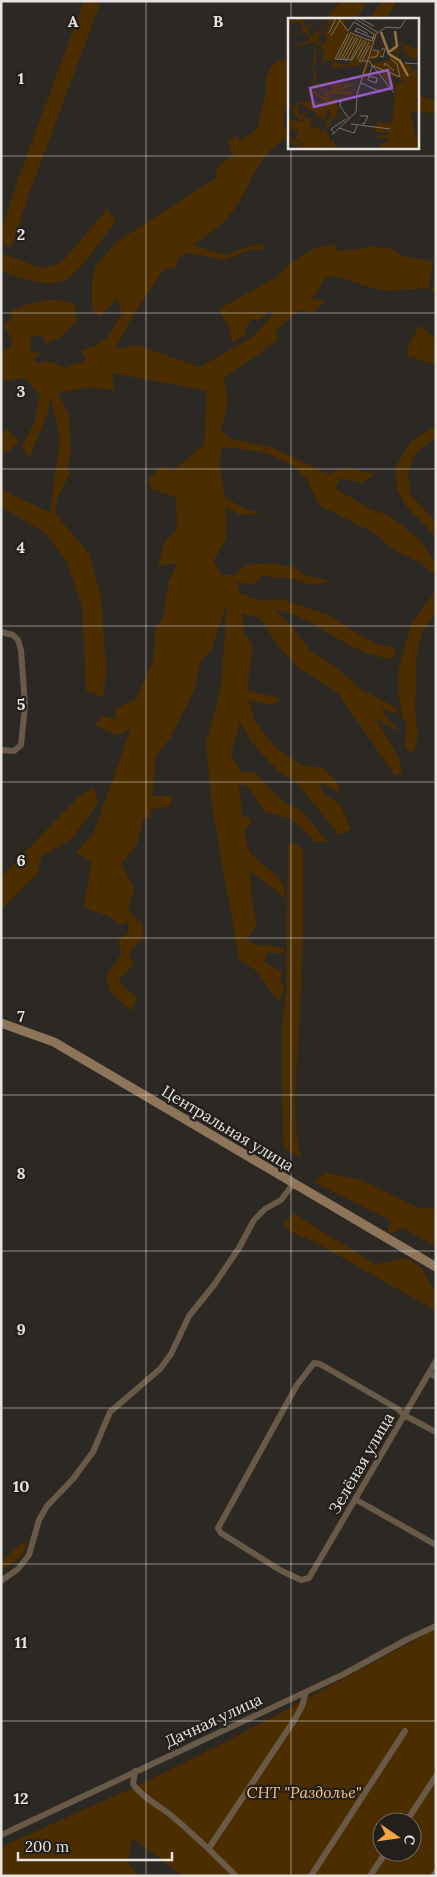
<svg xmlns="http://www.w3.org/2000/svg" width="437" height="1877" font-family="Lora,serif">
<style>
.green{fill:#4b2d00;fill-rule:evenodd}
.lines{fill:none;stroke-linecap:round;stroke-linejoin:round}
.street{stroke:#695a48;stroke-width:6}
.secondary{stroke:#8e7559;stroke-width:9}
.grid{fill:none;stroke:#e6e3e0;stroke-width:1;stroke-opacity:0.55}
.labels{text-anchor:middle;stroke-width:4.5;stroke-linejoin:round;paint-order:stroke}
.street-label{font-size:16px;fill:#e6e3e0;stroke:#231f1a}
.park-label{font-size:16px;font-style:italic;fill:#fbc481;stroke:#231f1a}
.inset-river{fill:none;stroke:#967246;stroke-width:2.5}
.inset-road{fill:none;stroke:#76736f;stroke-width:1}
.view{fill:#965ac7;fill-opacity:0.15;stroke:#965ac7;stroke-width:2.5}
.inset-edge{fill:none;stroke:#e6e3e0;stroke-width:2.5}
.grid-label{font-size:16px;text-anchor:middle;font-weight:bold;fill:#e6e3e0;stroke:#231f1a;stroke-width:4.5;stroke-linejoin:round;paint-order:stroke}
</style>
<rect width="100%" height="100%" fill="#2c2824"/>
<!-- green -->
<path class="green" d="M84 1H101L29 194 11 248 1 242V232L18 179Z
M341 1H367L357 19H325Z
M381 1H397L386 19H370Z
M289 57V102L284 112V128L289 130V137C253 155 252 190 229 216 219 228 204 238 192 245L225 255 256 244 267 246 260 250 252 249 224 260 187 253 177 259V267L163 270 133 316 115 349 138 345 200 367 254 336 273 314 266 310V316L258 320 252 319 247 326 245 335 232 342 229 328 219 309 277 277 288 265 301 256 318 247 335 244 336 251 358 249 370 246 392 249 402 256 433 261 429 288 436 287V295L429 288 386 291 366 286 334 276 324 278 315 296 309 298 325 301 312 313 300 310 275 331 278 340 224 378 228 402 221 430 231 439 271 447 328 474 345 468 376 474 361 483 340 478 335 488 370 509 390 516 421 541 436 564V574L433 573 419 562 395 551 374 533 319 505 306 478 292 465 264 452 223 447 219 462 225 497 245 509 262 513 240 515 226 507V538L214 561 221 575H234L246 565 269 563 294 567 303 574 332 582 312 585 293 579 262 576 254 585 236 582 240 593 261 601 281 599 329 615 363 637 380 645 396 648 392 659C345 654 319 618 275 609L296 631 308 649 333 665 362 690 397 708V714L380 707 390 721 401 733 376 719 399 758 402 772 395 776 337 692 299 668 277 645 261 619 242 613 244 633 253 646 247 690 280 698 272 705 248 700 256 723 277 749 301 765 323 768 337 782 342 795 318 781 325 795 340 804 351 829 339 835 296 782 278 771 252 743 240 722 231 755 242 773 254 772 285 803 301 810 327 841 316 842 291 819 265 812 247 786 239 784 242 815 252 820 244 832C246 839 247 850 252 855 265 869 287 876 285 898L250 871 252 902 257 923 247 940 256 945 284 947 282 954 268 952 264 962 283 972 280 978 284 990 279 1002 255 970 239 960 211 799 206 743 221 688 227 603 211 650 201 660 194 691 170 738 156 756 152 796H173L170 806 150 810 151 817 143 820 137 845 121 864 134 888 128 911 143 924V939L129 952 133 966 119 979 124 987 137 997 131 1011 110 992 106 976 121 954 118 941 129 932 127 921 119 926 113 918 84 907 91 862 76 852 93 834 131 729 117 735 95 725 101 716 117 719 115 709 136 699 153 661 156 627 163 619 168 583 177 563 158 566 165 541 177 529 176 498 152 489 148 480 162 466 173 470 204 445 207 391 112 373 114 390 90 387 58 393 69 415 71 455 67 468 70 473 57 499 55 513 89 554 101 597 106 668 104 697 86 691 82 607 67 562 44 532 1 507V488L19 498 50 512 60 439 50 396 48 412 29 459 22 446 34 423 40 396 25 378 1 381V348L8 350 13 342 3 325 12 319 11 311C31 302 55 295 75 305L77 320 61 337 46 344 42 335 31 337 30 352 41 353 33 361 40 363 48 361 67 368 74 363 83 362 86 357 80 351C90 347 102 344 109 335 114 328 116 321 122 314L118 298 99 317 92 309V281L96 265 118 241 216 178V168L233 156 228 141 236 136 240 141 257 129 266 92 265 79 273 64Z
M418 95 436 101V115L418 110Z
M107 209 116 221C106 234 78 274 65 280 48 288 17 278 1 271V253L41 268 61 263Z
M420 325 436 340V365L406 355 409 343Z
M6 428 19 441 8 452H1V436Z
M432 428H436V438L416 452 408 472 410 494 436 522V537L406 506 397 491 396 466 411 441Z
M436 590V613L423 630 417 650 415 711 418 735 414 752 405 749 407 722 402 717 398 689 399 668 411 624Z
M94 787 98 803 72 839 42 856 37 874 1 910V877L79 796Z
M293 842 303 850C304 904 303 957 300 1010 299 1051 288 1119 302 1157L284 1149 282 1105V1026L286 994 288 845Z
M325 1172 361 1180 419 1208 436 1209V1247L403 1228 390 1234 388 1232 390 1220 314 1182Z
M293 1213 375 1264 407 1258 423 1269 431 1286 436 1290V1311L313 1241 291 1232 284 1224Z
M27 1543 22 1556 1 1571V1561L21 1544Z
M436 1629V1876H183L132 1838 128 1863 139 1876H1V1871L4 1869 1 1864V1847L141 1784 220 1745ZM382 1822H412V1852H382Z"/>
<g class="lines">
<!-- street -->
<path class="street" d="M1 632 13 635 18 640 21 650 25 705 21 745 14 751 1 750
M436 1361C394 1433 351 1506 309 1578L301 1580 280 1570 221 1533 218 1528 297 1385 314 1363 320 1364 398 1409 404 1415 436 1432
M429 1373 436 1377
M355 1499 436 1545
M1 1581 18 1569 29 1555 39 1520 47 1506 73 1479 93 1452 110 1412 160 1369 171 1354 189 1316 214 1285 239 1248 254 1220 265 1209 281 1200 293 1184
M135 1771 133 1784C143 1799 161 1806 174 1818 196 1836 216 1856 236 1876
M406 1822 436 1776
M1 1835 344 1674 406 1640 436 1626
M209 1848 295 1719 302 1706 306 1692
M311 1876 405 1731
M370 1876 386 1852
M433 1876 436 1872"/>
<!-- secondary -->
<path class="secondary" d="M1 1023 54 1042 436 1267"/>
</g>
<!-- grid -->
<path class="grid" d="M146 1V1876M291 1V19M291 148V1876M1 156H436M1 313H436M1 469H436M1 626H436M1 782H436M1 938H436M1 1095H436M1 1251H436M1 1408H436M1 1564H436M1 1721H436"/>
<g class="labels">
<!-- street labels -->
<g class="street-label">
<text transform="translate(228 1128) rotate(31)" y="6">Центральная улица</text>
<text transform="translate(361 1463) rotate(-60)" y="6">Зелёная улица</text>
<text transform="translate(213 1720) rotate(-25)" y="6">Дачная улица</text>
</g>
<!-- park labels -->
<g class="park-label">
<text x="304" y="1798">СНТ "Раздолье"</text>
</g>
</g>
<!-- overview -->
<g transform="translate(288 18)">
<rect width="131" height="131" fill="#2c2824"/>
<path d="M14 0 18 11 28 0 20 13 24 19 39 0 30 14 32 17 34 8V12L37 6 39 5 31 19 34 28 39 22 36 15 41 8 40 1 60 0 56 5 61 13 83 23 88 11 90 12 85 32H95L94 39 83 42 85 46 102 42 101 37 107 39 110 33 103 34 113 25 120 26 117 28H123V31L131 30 128 42 119 38V30L115 36 116 25 110 29 112 33 109 38 114 45 122 47 123 56 124 50 129 54 131 46 129 62 122 58 124 60 131 63V82L128 80 127 82 131 84V95L126 92 122 99 126 105 127 122 131 115V131H94L91 126 99 125 100 121 86 118 101 117 99 114H87L86 109 91 104 104 106 108 64 120 67 112 62 113 54 110 61 104 58 102 65H107L105 71 82 43 75 65 72 59 78 43 72 47 46 50 42 48 46 43 57 48 67 42 48 41 34 44 36 30 29 26 31 21 29 19 28 38V42L26 44 31 45H26L28 56 29 68 27 70 29 75 39 80 30 65 35 67 40 60 35 72 42 75 44 67H41L40 66V64L42 56 41 67 55 65 50 72 57 66 72 65 51 73H67L61 78 68 81 58 76H41L42 82 54 78 48 82 51 91 47 93 49 96 46 99 57 101H43V107L37 112 42 118 41 125 46 122 48 131H40L29 122 38 131H19L0 124V120L20 127 7 120 10 113 0 110 5 109 0 108V101L12 104 14 103 5 95 6 89H0V85L6 89 10 84H37L29 77 16 74 27 72 25 44 28 24 0 30 23 22 17 14 0 18 16 12 11 3 0 6V3ZM10 85 32 97 22 98 34 99 32 102 37 100 40 92 43 93 40 103 37 100 40 106 35 110 36 114H31L32 109 24 110 22 104 25 100 21 103 24 99 14 101 20 94 10 97Z" fill="#4b2d00" fill-rule="evenodd"/>
<path class="inset-river" d="M93 14 101 36 112 43 120 58M101 34 109 28 107 13"/>
<path class="inset-road" d="M50 0 60 13M66 0 89 14M71 0 86 8M60 13 66 4 86 16 84 23 62 15M67 13 87 21M67 14 69 10 80 16M41 15 48 0M60 16 47 41 64 42 76 22M43 18 52 2M92 38 95 39 97 31H93M82 40 89 38 91 33 85 32M50 41 62 17M53 41 65 18M63 41 73 21M69 41 78 23M103 41 109 46 112 59M55 42 68 19M58 43 70 20M71 43H81L106 75M71 43 81 24M74 43 82 27M117 45 132 46M83 47 112 59M96 48 97 45 106 53M75 57H77L81 58 83 59H85L89 60 88 65 80 62V61L83 52 84 50V48M73 65 93 74M58 82H53L52 88 61 101M72 98H80L76 106 74 105M63 106 102 111M51 110 66 115 69 108M46 115 43 111 58 101M44 117 68 94 69 76 88 16 98 9 112 10 118 1"/>
<path class="view" d="M100 52 104 70 26 89 22 70Z"/>
<rect width="131" height="131" class="inset-edge"/>
</g>
<g class="grid-label">
<text x="73" y="27">A</text>
<text x="218" y="27">B</text>
<text x="21" y="84">1</text>
<text x="21" y="240">2</text>
<text x="21" y="397">3</text>
<text x="21" y="553">4</text>
<text x="21" y="710">5</text>
<text x="21" y="866">6</text>
<text x="21" y="1022">7</text>
<text x="21" y="1179">8</text>
<text x="21" y="1335">9</text>
<text x="21" y="1492">10</text>
<text x="21" y="1648">11</text>
<text x="21" y="1804">12</text>
</g>
<!-- border -->
<rect width="437" height="1877" fill="none" stroke="#e6e3e0" stroke-width="5"/>
<!-- north arrow -->
<g transform="translate(397 1837) rotate(103)"><circle r="24" fill="#231f1a" stroke="#716d69"/>
<path d="M0-4L9 19L0 12L-9 19Z" fill="#f1a63f"/>
<text y="-8" font-size="14" font-weight="bold" text-anchor="middle" fill="#e6e3e0">С</text>
</g>
<!-- scale -->
<path d="M18 1852v8h154v-8" fill="none" stroke="#e6e3e0" stroke-width="2.5"/>
<text x="25" y="1852" font-size="15" fill="#e6e3e0" stroke="#231f1a" stroke-width="4" paint-order="stroke">200 m</text>
</svg>
